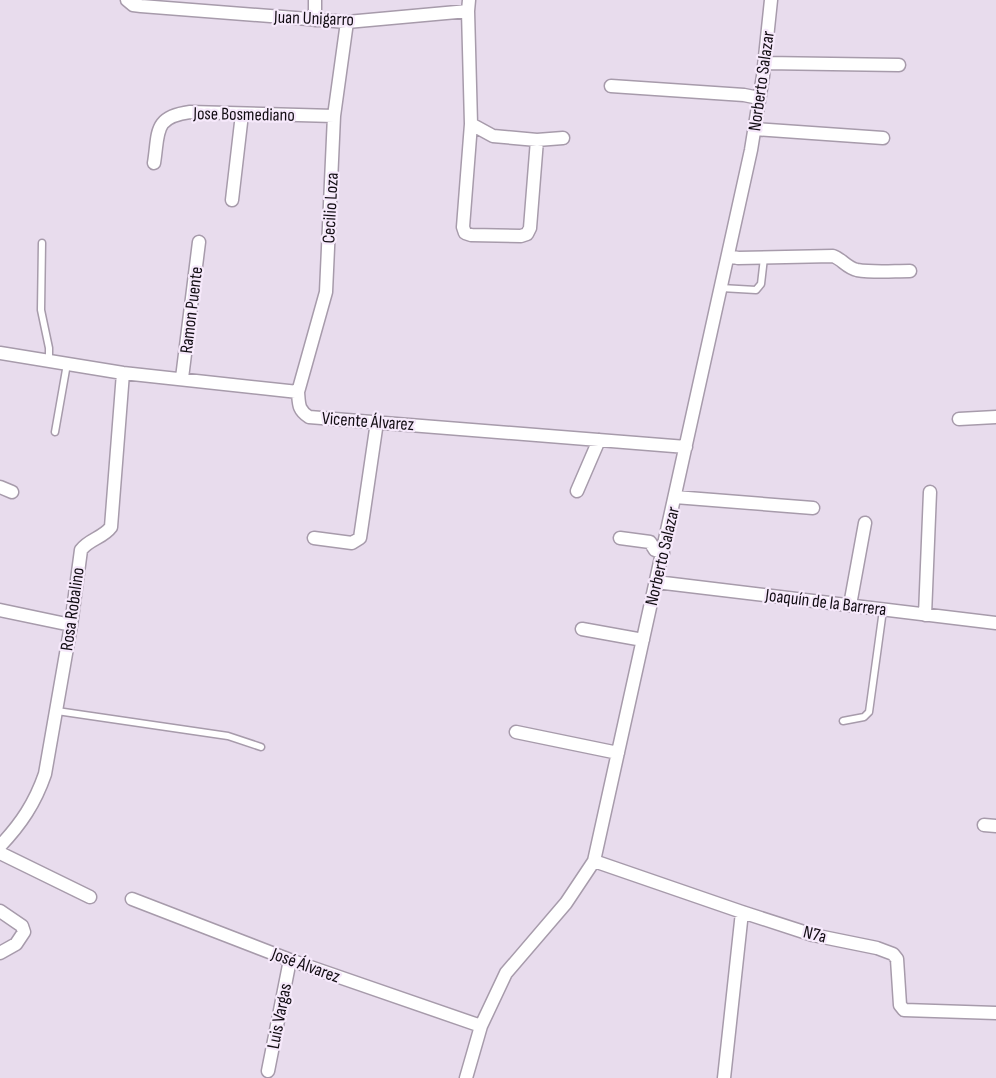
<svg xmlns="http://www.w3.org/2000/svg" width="996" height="1078" font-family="'Sofia Sans Condensed',sans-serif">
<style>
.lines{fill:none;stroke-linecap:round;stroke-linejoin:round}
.lane-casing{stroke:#a79bab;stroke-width:9}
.street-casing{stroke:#a79bab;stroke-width:15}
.lane{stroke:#fff;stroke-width:6}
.street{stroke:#fff;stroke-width:12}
.labels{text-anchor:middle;stroke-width:4.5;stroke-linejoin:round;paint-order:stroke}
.street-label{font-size:18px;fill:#120d13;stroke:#f6e9fb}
</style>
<rect width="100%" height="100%" fill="#e8dced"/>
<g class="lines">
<!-- lane casing -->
<g class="lane-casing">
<path id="lane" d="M42 243 41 310 49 348V361
M721 288 756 290 761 284 764 258
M55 432 67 364
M57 711 228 736 261 747
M843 721 864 717 869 712 883 610"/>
</g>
<!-- street casing -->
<g class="street-casing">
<path id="street" d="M127 0 133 5 141 6 347 22 468 11
M469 0 468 11 471 124 463 227 465 233 471 235 521 236 527 234 530 228 537 140
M315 20V0
M347 22 334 116 326 292 298 392C299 404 298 410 309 417L686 447
M765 63 899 65
M611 86 744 95 759 98
M471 124 493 136 537 140 563 138
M754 129 883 138
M154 163C159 132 153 117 190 112L334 116
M232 200 242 114
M728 256 738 258 833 256C842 259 847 268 857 270 874 273 893 271 910 271
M0 353 123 373 298 392
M182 378 199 242
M959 419 996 417
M0 487 12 492
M577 491 599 440
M675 497 813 508
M314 538 352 543 360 538 377 422
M620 538 650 542 655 550 663 553
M656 582 996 623
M850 605 865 523
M0 610 71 625
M925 615 930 492
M582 629 643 640
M516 732 618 753
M984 825 996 826
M0 846C21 824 35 803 45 774L71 625 81 550C89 539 103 538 111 527L123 373
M0 853 90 897
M594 861 742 912 813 935 877 948 893 954 897 959 900 1005 904 1010 996 1013
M132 899 290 960 481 1026
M0 911 22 926 24 932 16 944 0 953
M268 1071 290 960
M466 1078 481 1026 506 973 566 903 594 861 751 150 763 76 771 0
M724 1078 742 912"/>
</g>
<!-- lane -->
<use href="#lane" class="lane"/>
<!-- street -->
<use href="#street" class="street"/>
</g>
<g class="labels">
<!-- street labels -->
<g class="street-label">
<text transform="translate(314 18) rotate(2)" y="6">Juan Unigarro</text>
<text transform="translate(761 81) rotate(-82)" y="6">Norberto Salazar</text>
<text transform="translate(244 114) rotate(1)" y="6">Jose Bosmediano</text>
<text transform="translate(330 208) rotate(-87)" y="6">Cecilio Loza</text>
<text transform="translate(191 310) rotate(-83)" y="6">Ramon Puente</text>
<text transform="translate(368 421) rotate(4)" y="6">Vicente Álvarez</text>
<text transform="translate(662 556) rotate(-77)" y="6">Norberto Salazar</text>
<text transform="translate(826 602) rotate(7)" y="6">Joaquín de la Barrera</text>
<text transform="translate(72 609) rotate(-82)" y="6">Rosa Robalino</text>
<text transform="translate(815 934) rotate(14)" y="6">N7a</text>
<text transform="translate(306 965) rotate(20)" y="6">José Álvarez</text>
<text transform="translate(279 1016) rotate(-79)" y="6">Luis Vargas</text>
</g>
</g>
</svg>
